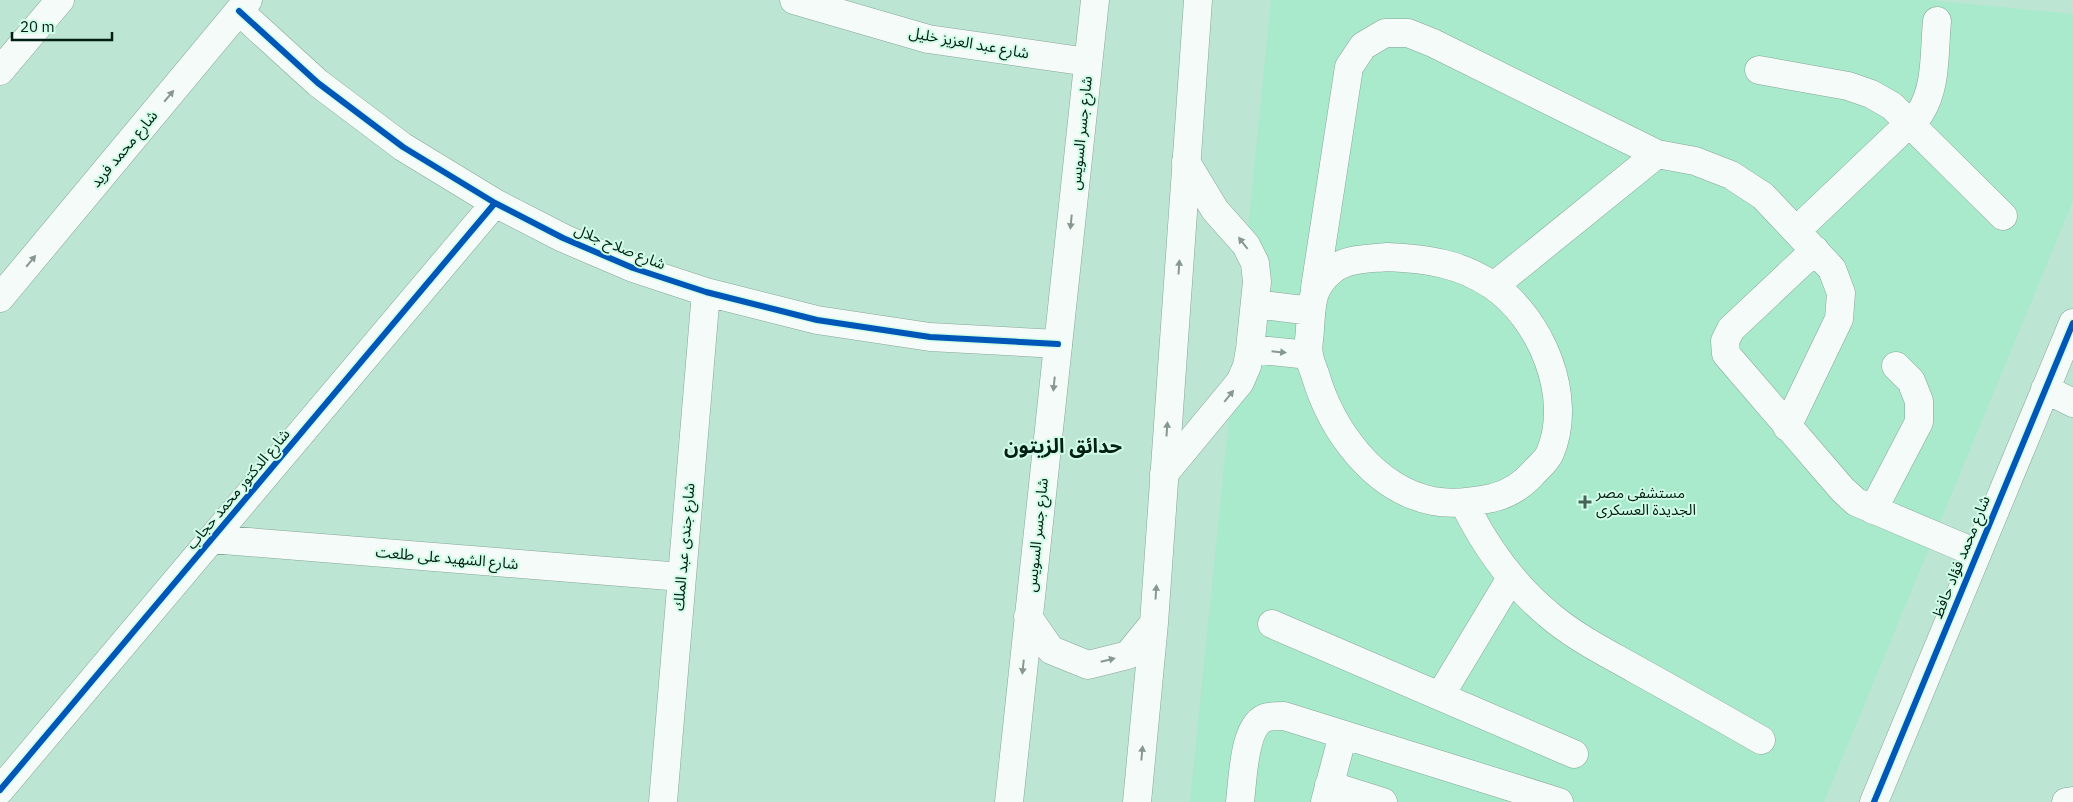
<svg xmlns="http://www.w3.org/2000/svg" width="2073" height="802" font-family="'IBM Plex Sans','Noto Sans Arabic',sans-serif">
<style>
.built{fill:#a9e9cc}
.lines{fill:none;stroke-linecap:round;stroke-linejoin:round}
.minor-casing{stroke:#86a698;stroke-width:29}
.major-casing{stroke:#86a698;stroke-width:29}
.minor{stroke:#f5fbf8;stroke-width:28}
.major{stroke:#f5fbf8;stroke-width:28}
.cycleway-casing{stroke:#d1fce7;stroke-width:9}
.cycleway{stroke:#0057b8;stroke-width:6}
.oneway{fill:#879891}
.poi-dot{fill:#436456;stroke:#d1fce7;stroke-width:2}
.labels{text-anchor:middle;stroke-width:4;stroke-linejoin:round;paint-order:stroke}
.street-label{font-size:15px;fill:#011f13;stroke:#d1fce7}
.poi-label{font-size:15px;fill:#011f13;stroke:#d1fce7;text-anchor:start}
.district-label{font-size:20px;font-weight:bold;fill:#011f13;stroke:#d1fce7}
</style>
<rect width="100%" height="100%" fill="#bde5d3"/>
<!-- built -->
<path class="built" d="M1271 0H1929L2073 14V201L1824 802H1190Z"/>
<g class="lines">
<!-- minor casing -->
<g class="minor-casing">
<path id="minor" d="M794 0 928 39 1088 62
M239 11 318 83 403 147 495 203 563 238 633 268 706 292 817 320 930 337 1058 344
M1759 70 1848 86 1871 94 1892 106 2003 216
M1796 231 1920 113C1937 87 1934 52 1937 21
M1815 250 1731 329 1725 341 1726 354 1842 489 1856 502 1976 553
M1387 257C1427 259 1459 263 1492 285 1541 318 1574 397 1550 453 1547 460 1540 466 1535 471 1524 484 1509 494 1492 498 1473 502 1453 505 1433 501 1373 489 1331 429 1315 374 1313 368 1310 362 1309 355 1307 347 1310 337 1310 328 1312 303 1311 288 1331 271 1346 258 1368 259 1387 257Z
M1494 286 1657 154
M1315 288 1349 67 1363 46 1385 33H1408L1433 43 1657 154 1695 161 1731 175 1763 196 1832 269 1841 293 1839 319 1787 427
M1255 304 1311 311
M1250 349 1309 355
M2045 389 2073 403
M1164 474 1240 382 1247 366 1250 349 1257 282 1255 263 1246 245 1215 210 1186 162
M1464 503C1485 546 1511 583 1548 614 1573 636 1605 652 1635 669 1677 692 1719 716 1761 740
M1873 510 1919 422V401L1911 381 1896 366
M211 539 682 577
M1272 624 1574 754
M1440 696 1511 578
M1329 785 1383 802
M0 790 495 203
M663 802 706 292
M1240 802C1243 781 1243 722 1268 717 1272 716 1279 716 1284 716L1559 802
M1325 802 1343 735
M1874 802 2073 323
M2066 802 2073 801"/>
</g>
<!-- major casing -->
<g class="major-casing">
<path id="major" d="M0 71 60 0
M0 298 248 0
M1028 617 1051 650 1088 665 1128 655 1154 623
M1009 802 1095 0
M1137 802 1154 623 1198 0"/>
</g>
<!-- minor -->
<use href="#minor" class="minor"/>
<!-- major -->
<use href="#major" class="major"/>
<!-- cycleway casing -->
<g class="cycleway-casing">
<path id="cycleway" d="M239 11 318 83 403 147 495 203 563 238 633 268 706 292 817 320 930 337 1058 344
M0 790 495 203
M1874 802 2073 323"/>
</g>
<!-- cycleway -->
<use href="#cycleway" class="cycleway"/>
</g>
<!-- one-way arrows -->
<defs><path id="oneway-solid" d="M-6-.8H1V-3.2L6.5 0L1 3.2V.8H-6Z" transform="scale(1.25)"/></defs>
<g class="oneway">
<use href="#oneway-solid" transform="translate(169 96) rotate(-50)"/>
<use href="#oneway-solid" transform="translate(1071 222) rotate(96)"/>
<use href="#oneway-solid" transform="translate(1243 243) rotate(-128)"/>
<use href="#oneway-solid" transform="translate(31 261) rotate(-50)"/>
<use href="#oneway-solid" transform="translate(1179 267) rotate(-86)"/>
<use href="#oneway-solid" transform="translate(1279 352) rotate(6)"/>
<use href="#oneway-solid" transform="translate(1054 384) rotate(96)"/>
<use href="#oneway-solid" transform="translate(1229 396) rotate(-51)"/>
<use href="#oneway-solid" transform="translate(1167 429) rotate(-86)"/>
<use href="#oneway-solid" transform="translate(1156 592) rotate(-86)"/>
<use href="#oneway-solid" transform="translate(1108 660) rotate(-14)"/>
<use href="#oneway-solid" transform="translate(1023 667) rotate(96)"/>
<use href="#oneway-solid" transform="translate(1142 753) rotate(-85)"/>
</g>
<!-- markers -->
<path class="poi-dot" d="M1582.5 494.5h5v5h5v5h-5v5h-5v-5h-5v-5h5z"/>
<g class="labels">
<!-- street labels -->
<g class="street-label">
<text transform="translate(969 43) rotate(10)" y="5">شارع عبد العزيز خليل</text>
<text transform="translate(1081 133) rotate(-84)" y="5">شارع جسر السويس</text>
<text transform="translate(124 149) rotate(-50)" y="5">شارع محمد فريد</text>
<text transform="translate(620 247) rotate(22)" y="5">شارع صلاح جلال</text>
<text transform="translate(238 489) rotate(-50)" y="5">شارع الدكتور محمد حجاب</text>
<text transform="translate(1037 535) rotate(-84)" y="5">شارع جسر السويس</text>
<text transform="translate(684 547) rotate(-85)" y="5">شارع جندى عبد الملك</text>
<text transform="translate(1961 557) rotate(-68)" y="5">شارع محمد فؤاد حافظ</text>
<text transform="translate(447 558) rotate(5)" y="5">شارع الشهيد على طلعت</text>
</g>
<!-- poi labels -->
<g class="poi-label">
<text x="1596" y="498">مستشفى مصر<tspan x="1596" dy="17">الجديدة العسكرى</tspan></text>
</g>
<!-- district labels -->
<g class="district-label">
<text x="1063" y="453">حدائق الزيتون</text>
</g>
</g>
<!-- scale -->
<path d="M12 32v8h100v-8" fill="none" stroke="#011f13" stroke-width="2.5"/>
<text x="20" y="32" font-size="15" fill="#011f13" stroke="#d1fce7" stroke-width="4" paint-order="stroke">20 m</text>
</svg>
